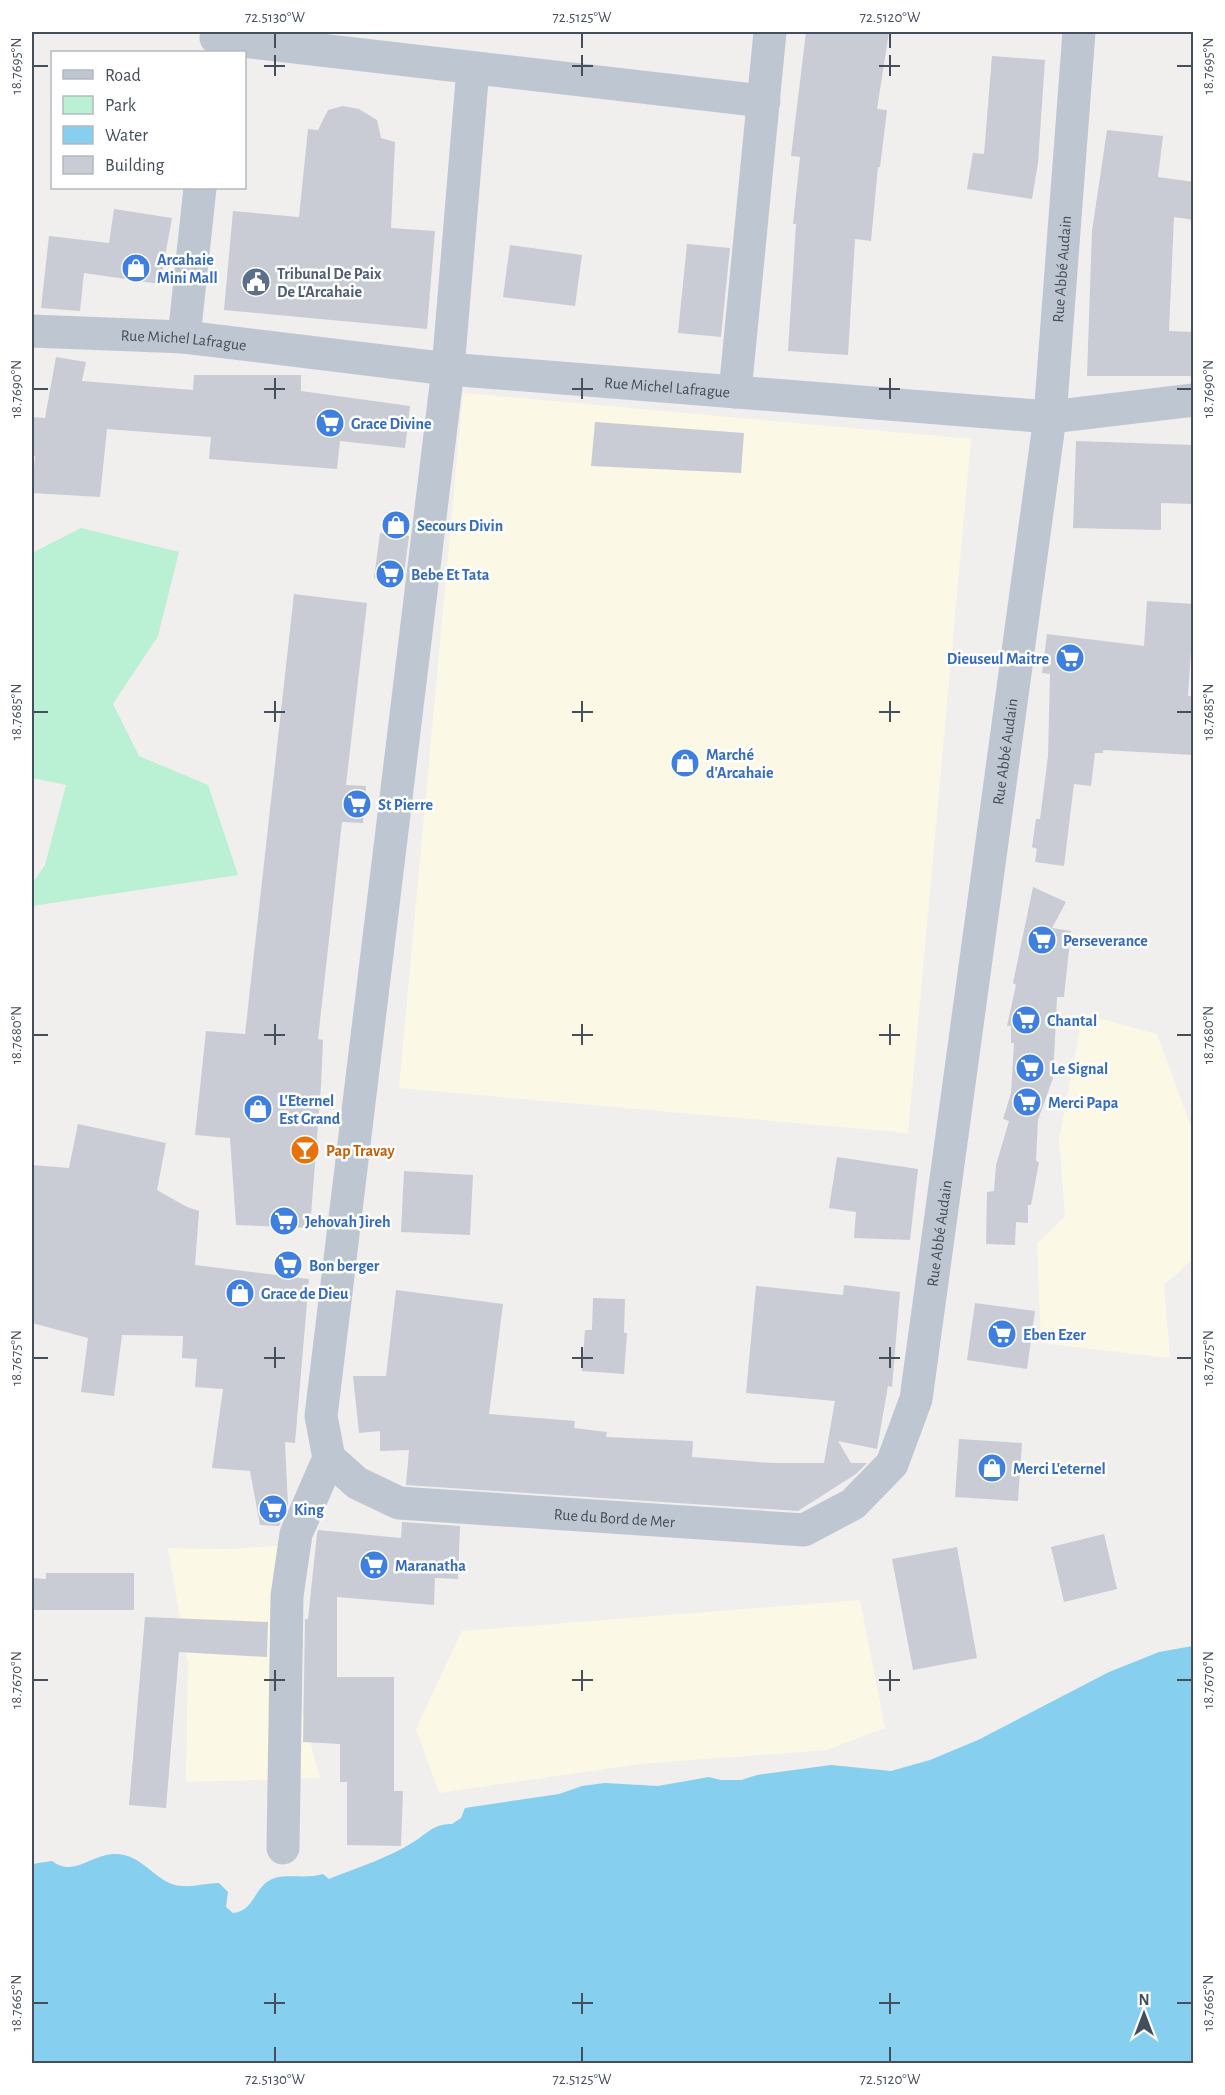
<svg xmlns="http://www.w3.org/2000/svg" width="1225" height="2095" font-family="'Alegreya Sans',sans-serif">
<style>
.commercial{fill:#fcf8e6}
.green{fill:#baf0d4}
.water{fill:#86cfee}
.building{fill:#c9ccd4}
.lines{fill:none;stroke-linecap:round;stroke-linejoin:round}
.street{stroke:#bec7d1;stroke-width:33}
.ticks{fill:none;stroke:#454f5c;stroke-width:2}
.labels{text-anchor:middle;stroke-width:5;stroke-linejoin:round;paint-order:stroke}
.shop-label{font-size:16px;font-weight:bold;fill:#366cbe;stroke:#fff;text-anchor:start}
.street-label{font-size:16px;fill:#454f5c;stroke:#fff}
.service-label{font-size:16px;font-weight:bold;fill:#4e5e75;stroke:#fff;text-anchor:start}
.food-label{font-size:16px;font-weight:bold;fill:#c56008;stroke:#fff;text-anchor:start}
.neatline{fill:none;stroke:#454f5c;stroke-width:2}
.ticks-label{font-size:15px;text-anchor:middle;fill:#454f5c}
</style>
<rect width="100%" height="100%" fill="#f1eeee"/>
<!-- commercial -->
<path class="commercial" d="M463 393 971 439 908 1133 399 1088Z
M1083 1014 1157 1034 1193 1132V1259L1164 1285 1170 1358 1041 1343 1037 1243 1065 1217 1059 1139Z
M287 1545 295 1686 320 1778 186 1782 188 1664 168 1548 232 1549Z
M860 1600 885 1728 827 1750 641 1764 439 1793 416 1729 462 1631Z"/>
<!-- green -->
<path class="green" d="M81 528 179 552 158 636 113 704 139 756 208 785 238 875 32 906V884L45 865 66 785 32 778V553Z"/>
<!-- water -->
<path class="water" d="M1193 1646V2063H32V1864L52 1861C72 1877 90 1856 112 1854 144 1852 154 1884 182 1886 194 1887 207 1883 219 1883L228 1892 226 1907 233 1913C256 1911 253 1885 275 1878 288 1874 307 1879 323 1874L329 1879C358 1867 389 1858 415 1841 428 1832 436 1823 452 1824L461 1818 465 1808 559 1794 582 1786 605 1783 658 1786 709 1777 721 1780H741L757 1775 831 1765 891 1771 930 1760 978 1740 1109 1672 1159 1652Z"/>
<!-- building -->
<path class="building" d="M806 32H889L877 109 887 110 880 167H878L871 241 855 239 848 355 788 351 796 224H793L800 157 791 156Z
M992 56 1045 60 1038 163 1032 199 967 189 973 153 984 154Z
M343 106 359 109 377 120 381 138 395 142 391 228 435 231 427 329 224 310 233 211 299 217 308 129 318 130 328 110Z
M1107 130 1163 136 1158 177 1194 182V220L1174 217 1169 331 1194 332V376H1087L1092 231Z
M114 209 172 218 160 284 84 273 80 311 41 308 49 236 109 243Z
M687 244 730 248 721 337 678 333Z
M510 245 582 255 575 306 503 297Z
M56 357 86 362 82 381 193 390 194 375H301V391L410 406 405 448 340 441 337 469 209 459 211 437 107 429 100 497 32 493 35 456 32 455V417L45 418Z
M595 422 744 433 741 473 591 466Z
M1076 441 1194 445V504L1161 503V530L1073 528Z
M380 533 409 536 403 581 374 578Z
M294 594 367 603 346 785 366 786 363 823 342 822 318 1039 323 1040 321 1086 310 1228 236 1225 230 1138 195 1135 206 1031 245 1034Z
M1147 601 1194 604 1188 696H1194V755L1103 750V753H1095L1091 786 1074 784 1064 866 1035 862 1037 849 1032 847 1036 819H1040L1048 756 1050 674 1042 673 1047 634 1144 646Z
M1033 887 1066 902 1052 928 1071 931 1064 997H1057L1053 1078 1038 1120 1036 1161 1039 1162 1031 1205H1028V1223L1016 1222 1015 1245 986 1244 987 1192 994 1191 996 1165 1009 1121 1003 1119 1011 1093 1014 1043H1011V1026H1007L1016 985 1013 983Z
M78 1124 166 1143 157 1190 187 1207 199 1211 195 1265 309 1279 295 1443 285 1442 288 1505 279 1526 260 1525 250 1471 212 1468 223 1389 195 1387 197 1359 182 1358 183 1336 122 1335 114 1396 81 1392 88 1338 32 1323V1165L69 1168Z
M837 1157 918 1169 910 1240 854 1238 856 1212 829 1208Z
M404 1171 473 1175 470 1235 401 1232Z
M844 1285 900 1292 892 1387 888 1386 877 1449 838 1441 851 1463H867L856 1474 798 1511 406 1485 409 1450 380 1451V1431L359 1433 353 1376H386L396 1290 503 1304 489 1414 575 1421 574 1428 607 1432 606 1437 693 1441 692 1457 772 1463H824L835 1401 746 1393 756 1286 843 1295Z
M593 1298 625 1299 624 1333H627L624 1374 582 1371 585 1330H592Z
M975 1303 1035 1311 1027 1369 967 1360Z
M959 1439 1022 1443 1018 1501 955 1497Z
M402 1522 460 1526 458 1579 435 1578 434 1605 337 1597V1677H394V1791H403L401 1846 347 1845V1782H340V1744L303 1742 305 1619H308L317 1534 318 1530 401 1538Z
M1104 1534 1117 1589 1064 1602 1051 1547Z
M957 1547 977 1658 913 1670 892 1559Z
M46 1573H134V1610H32V1578L46 1579Z
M145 1617 268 1622 267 1657 179 1652 166 1808 129 1805Z"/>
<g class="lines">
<!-- street -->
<g class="street">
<path d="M216 38 764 101"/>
<path id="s1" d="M32 331 184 337 448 369 1050 417 1194 400"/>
<path d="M184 337 200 188"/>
<path d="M735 392 770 32"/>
<path id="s2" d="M329 1458 357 1483 399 1503 804 1530 853 1504 892 1464 916 1399 1050 417 1079 32"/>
<path d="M283 1848 287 1596 296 1534 329 1458 321 1416 448 369 473 68"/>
</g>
</g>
<!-- ticks -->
<path class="ticks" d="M275 33V48M582 33V48M890 33V48M275 55V76M582 55V76M890 55V76M33 66H48M264 66H285M572 66H593M879 66H900M1177 66H1192M275 378V399M582 378V399M890 378V399M33 389H48M264 389H285M572 389H593M879 389H900M1177 389H1192M275 701V722M582 701V722M890 701V722M33 712H48M264 712H285M572 712H593M879 712H900M1177 712H1192M275 1024V1045M582 1024V1045M890 1024V1045M33 1035H48M264 1035H285M572 1035H593M879 1035H900M1177 1035H1192M275 1347V1368M582 1347V1368M890 1347V1368M33 1358H48M264 1358H285M572 1358H593M879 1358H900M1177 1358H1192M275 1670V1691M582 1670V1691M890 1670V1691M33 1680H48M264 1680H285M572 1680H593M879 1680H900M1177 1680H1192M275 1993V2014M582 1993V2014M890 1993V2014M33 2003H48M264 2003H285M572 2003H593M879 2003H900M1177 2003H1192M275 2047V2062M582 2047V2062M890 2047V2062"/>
<!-- icons -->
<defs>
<g id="shop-disc" transform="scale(1.5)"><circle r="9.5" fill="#3f7fe0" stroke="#fff"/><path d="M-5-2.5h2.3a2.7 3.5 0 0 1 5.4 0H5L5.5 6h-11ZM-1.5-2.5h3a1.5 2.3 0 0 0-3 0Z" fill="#fff"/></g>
<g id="civic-disc" transform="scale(1.5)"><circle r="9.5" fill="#5c6f8a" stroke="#fff"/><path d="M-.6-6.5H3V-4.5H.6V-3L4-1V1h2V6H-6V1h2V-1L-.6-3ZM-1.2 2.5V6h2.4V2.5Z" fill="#fff"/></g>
<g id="supermarket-disc" transform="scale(1.5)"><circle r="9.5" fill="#3f7fe0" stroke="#fff"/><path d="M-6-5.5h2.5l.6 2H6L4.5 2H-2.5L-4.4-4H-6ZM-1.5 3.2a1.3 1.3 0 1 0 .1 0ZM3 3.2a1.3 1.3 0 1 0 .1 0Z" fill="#fff"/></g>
<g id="bar-disc" transform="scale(1.5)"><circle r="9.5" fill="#e8710a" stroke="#fff"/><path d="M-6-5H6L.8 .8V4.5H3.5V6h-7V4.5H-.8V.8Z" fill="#fff"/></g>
</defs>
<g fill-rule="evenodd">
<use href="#shop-disc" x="136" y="268"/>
<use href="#civic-disc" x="256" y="282"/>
<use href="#supermarket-disc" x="330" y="423"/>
<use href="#shop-disc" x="396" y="525"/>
<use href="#supermarket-disc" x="390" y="574"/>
<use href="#supermarket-disc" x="1070" y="658"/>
<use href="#shop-disc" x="685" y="763"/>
<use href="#supermarket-disc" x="357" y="804"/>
<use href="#supermarket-disc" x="1042" y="940"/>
<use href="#supermarket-disc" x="1026" y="1020"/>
<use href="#supermarket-disc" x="1030" y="1068"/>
<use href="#supermarket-disc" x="1027" y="1102"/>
<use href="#shop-disc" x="258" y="1109"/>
<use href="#bar-disc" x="305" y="1150"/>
<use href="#supermarket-disc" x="284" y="1221"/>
<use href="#supermarket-disc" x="288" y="1265"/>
<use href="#shop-disc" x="240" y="1293"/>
<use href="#supermarket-disc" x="1002" y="1334"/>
<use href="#shop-disc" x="992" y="1468"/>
<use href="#supermarket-disc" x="273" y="1509"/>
<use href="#supermarket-disc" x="374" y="1565"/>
</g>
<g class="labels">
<!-- shop labels -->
<g class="shop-label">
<text x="157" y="265">Arcahaie<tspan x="157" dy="18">Mini Mall</tspan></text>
<text x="351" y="429">Grace Divine</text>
<text x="417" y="531">Secours Divin</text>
<text x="411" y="580">Bebe Et Tata</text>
<text x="1049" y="664" text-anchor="end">Dieuseul Maitre</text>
<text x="706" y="760">Marché<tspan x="706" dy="18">d'Arcahaie</tspan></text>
<text x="378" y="810">St Pierre</text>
<text x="1063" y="946">Perseverance</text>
<text x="1047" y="1026">Chantal</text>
<text x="1051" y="1074">Le Signal</text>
<text x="279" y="1106">L'Eternel<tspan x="279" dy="18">Est Grand</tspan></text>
<text x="1048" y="1108">Merci Papa</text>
<text x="305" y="1227">Jehovah Jireh</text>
<text x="309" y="1271">Bon berger</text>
<text x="261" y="1299">Grace de Dieu</text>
<text x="1023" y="1340">Eben Ezer</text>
<text x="1013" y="1474">Merci L'eternel</text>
<text x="294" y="1515">King</text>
<text x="395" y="1571">Maranatha</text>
</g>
<!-- street labels -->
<g class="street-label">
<text dy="6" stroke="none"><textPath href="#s2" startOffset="1810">Rue Abbé Audain</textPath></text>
<text dy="6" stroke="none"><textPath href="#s1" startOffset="152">Rue Michel Lafrague</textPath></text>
<text dy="6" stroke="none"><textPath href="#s1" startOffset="638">Rue Michel Lafrague</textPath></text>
<text dy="6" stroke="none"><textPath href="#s2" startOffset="1324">Rue Abbé Audain</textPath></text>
<text dy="6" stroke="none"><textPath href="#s2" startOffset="838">Rue Abbé Audain</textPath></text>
<text dy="6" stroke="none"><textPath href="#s2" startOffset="300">Rue du Bord de Mer</textPath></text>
</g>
<!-- service labels -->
<g class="service-label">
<text x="277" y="279">Tribunal De Paix<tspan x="277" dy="18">De L'Arcahaie</tspan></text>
</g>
<!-- food labels -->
<g class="food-label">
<text x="326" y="1156">Pap Travay</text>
</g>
</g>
<!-- border -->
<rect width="1225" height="2095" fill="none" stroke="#ffffff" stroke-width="66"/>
<!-- legend -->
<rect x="51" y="51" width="195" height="138" fill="#ffffff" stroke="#b5b9be" stroke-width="1.5"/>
<rect x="63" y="70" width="30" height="9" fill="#bec7d1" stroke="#b5b9be" stroke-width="1.5"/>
<text x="105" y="81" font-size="18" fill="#454f5c">Road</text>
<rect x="63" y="96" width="30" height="18" fill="#baf0d4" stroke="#b5b9be" stroke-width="1.5"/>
<text x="105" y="111" font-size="18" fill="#454f5c">Park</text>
<rect x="63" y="126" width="30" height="18" fill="#86cfee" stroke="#b5b9be" stroke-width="1.5"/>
<text x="105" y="141" font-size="18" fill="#454f5c">Water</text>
<rect x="63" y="156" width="30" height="18" fill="#c9ccd4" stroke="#b5b9be" stroke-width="1.5"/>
<text x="105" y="171" font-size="18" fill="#454f5c">Building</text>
<!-- north arrow -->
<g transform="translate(1144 2014)" stroke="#ffffff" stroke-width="4.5" paint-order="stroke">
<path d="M0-4.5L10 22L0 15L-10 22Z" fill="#454f5c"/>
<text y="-9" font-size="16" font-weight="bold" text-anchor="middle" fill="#454f5c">N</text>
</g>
<rect x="33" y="33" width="1159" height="2029" class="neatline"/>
<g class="ticks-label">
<text x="275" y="22">72.5130°W</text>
<text x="582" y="22">72.5125°W</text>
<text x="890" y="22">72.5120°W</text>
<text transform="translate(16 66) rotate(-90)" y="5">18.7695°N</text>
<text transform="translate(1208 66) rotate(-90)" y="5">18.7695°N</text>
<text transform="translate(16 389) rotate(-90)" y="5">18.7690°N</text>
<text transform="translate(1208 389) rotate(-90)" y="5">18.7690°N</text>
<text transform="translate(16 712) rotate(-90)" y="5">18.7685°N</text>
<text transform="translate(1208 712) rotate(-90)" y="5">18.7685°N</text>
<text transform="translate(16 1035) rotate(-90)" y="5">18.7680°N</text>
<text transform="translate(1208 1035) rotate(-90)" y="5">18.7680°N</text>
<text transform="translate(16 1358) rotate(-90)" y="5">18.7675°N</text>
<text transform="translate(1208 1358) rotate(-90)" y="5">18.7675°N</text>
<text transform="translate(16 1680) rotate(-90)" y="5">18.7670°N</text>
<text transform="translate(1208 1680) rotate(-90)" y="5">18.7670°N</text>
<text transform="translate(16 2003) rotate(-90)" y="5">18.7665°N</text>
<text transform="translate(1208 2003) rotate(-90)" y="5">18.7665°N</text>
<text x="275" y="2084">72.5130°W</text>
<text x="582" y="2084">72.5125°W</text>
<text x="890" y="2084">72.5120°W</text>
</g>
</svg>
